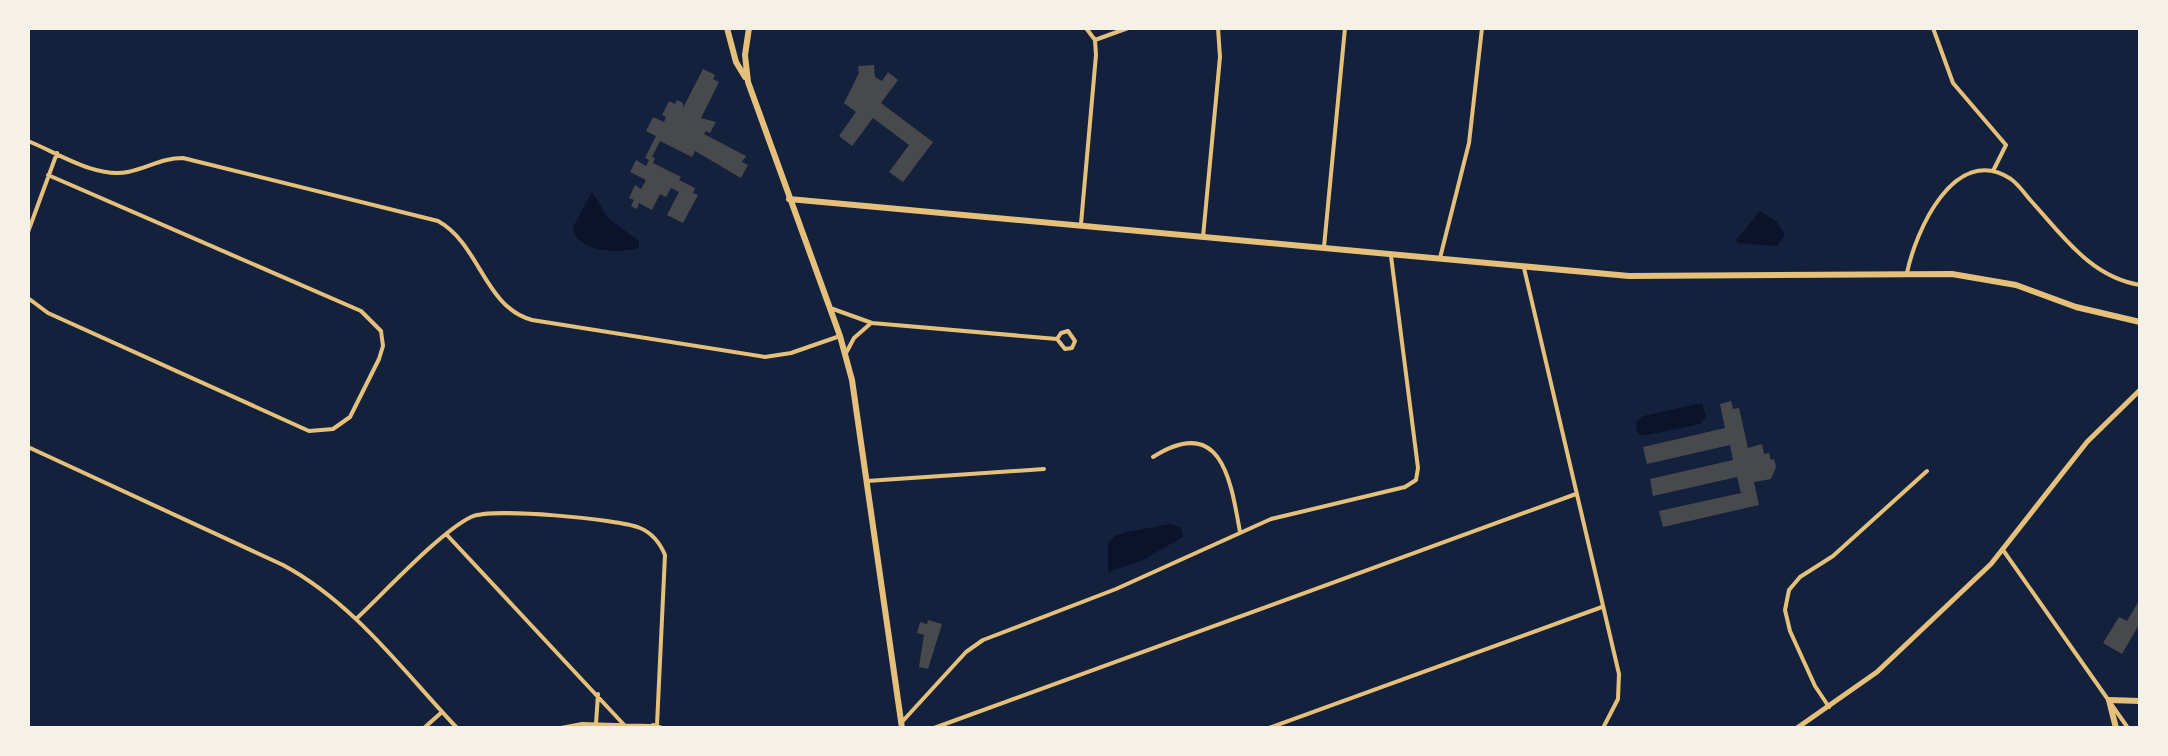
<svg xmlns="http://www.w3.org/2000/svg" width="2168" height="756" font-family="'Fira Sans',sans-serif">
<style>
.water{fill:#0b132b}
.building{fill:#48494c}
.lines{fill:none;stroke-linecap:round;stroke-linejoin:round}
.minor{stroke:#e5c07b;stroke-width:4}
.tertiary{stroke:#e5c07b;stroke-width:5}
.secondary{stroke:#e5c07b;stroke-width:6}
.primary{stroke:#e5c07b;stroke-width:6}
</style>
<rect width="100%" height="100%" fill="#14213d"/>
<!-- water -->
<path class="water" d="M592 192 608 218 639 241V248C618 254 577 253 573 227Z
M1760 211 1776 221 1785 235 1777 246 1738 243 1736 240Z
M1702 403 1706 417 1700 424 1647 435H1640L1636 430 1637 421 1643 416Z
M1171 524 1181 528 1183 537 1141 561 1108 572V544L1115 536 1126 532Z"/>
<!-- building -->
<path class="building" d="M874 65 875 77 882 81 888 72 898 80 881 103 933 142 903 182 889 172 909 145 873 118 852 146 839 136 856 112 844 103 859 73 858 66Z
M703 69 715 75 713 79 719 82 701 118 716 122 710 133 706 131 704 134 746 156 742 162 748 165 741 178 695 151 692 157 660 141 652 157 655 158 653 163 681 177 679 180 695 188 693 193 698 195 683 223 667 215 679 192 671 188 666 197 660 194 652 210 639 203 637 209 631 206 634 200 629 198 635 185 641 189 646 180 630 172 636 160 646 166 649 160 645 158 656 136 646 131 653 117 664 122 666 117 662 115 669 101 675 104 677 100 683 103V108Z
M1731 401 1733 409 1739 408 1748 448 1762 444 1764 454 1769 453 1771 460 1774 459 1776 467 1771 479 1754 482 1759 505 1663 527 1659 511 1741 493 1737 477 1653 496 1650 479 1733 460 1730 445 1647 464 1643 447 1725 428 1720 404Z
M2140 599V623L2122 654 2103 643 2119 617 2127 621Z
M928 620 942 624 928 669 919 667 924 635 917 633 920 622 927 624Z"/>
<g class="lines">
<!-- minor -->
<path class="minor" d="M1933 28 1953 83 2006 145 1993 171
M1095 40 1128 28
M28 141C56 152 96 179 128 172 148 168 162 158 183 158L438 221C480 244 484 307 532 320L765 357 791 353 840 336
M1081 224 1096 55 1095 40 1086 28
M28 232 57 153
M1203 237 1220 57 1218 28
M1324 247 1345 28
M1440 258 1469 143 1482 28
M1524 268 1619 674 1618 699 1603 728
M1907 273C1915 233 1954 142 2011 179 2019 185 2025 194 2032 202 2064 237 2091 277 2140 285
M28 298 48 313 309 431 333 429 350 417 379 359 383 346 381 331 361 311 48 175
M833 309 872 323 1057 339 1061 333 1068 331 1075 341 1072 348 1065 349 1057 339
M845 355 854 338 870 324
M28 447 283 565C354 603 403 671 457 728
M1153 457C1222 413 1231 482 1240 532
M867 481 1044 469
M447 535 627 728
M2003 550 2128 728
M356 619C384 593 440 532 471 517 491 507 618 519 640 528 652 533 660 543 665 555L657 725
M1829 707 1815 686 1790 631 1785 610 1789 590 1800 577 1833 556 1927 471
M901 723 966 652 983 640 1116 589 1271 519 1405 487 1416 480 1418 468 1391 256
M596 724 598 694
M424 728 442 712
M561 728 582 724 649 726
M646 728 653 725 662 728
M934 728 1576 494
M1269 728 1602 607"/>
<!-- tertiary -->
<path class="tertiary" d="M1797 728 1877 672 1991 564 2087 442 2140 390"/>
<!-- secondary -->
<path class="secondary" d="M727 28 736 62 745 77
M749 28 745 55 748 82 840 336 852 380 902 728
M789 199 1629 276 1952 274 2016 285 2076 307 2140 322"/>
<!-- primary -->
<path class="primary" d="M2116 728 2109 700 2140 701"/>
</g>
<!-- border -->
<rect width="2168" height="756" fill="none" stroke="#f6f1e7" stroke-width="60"/>
</svg>
